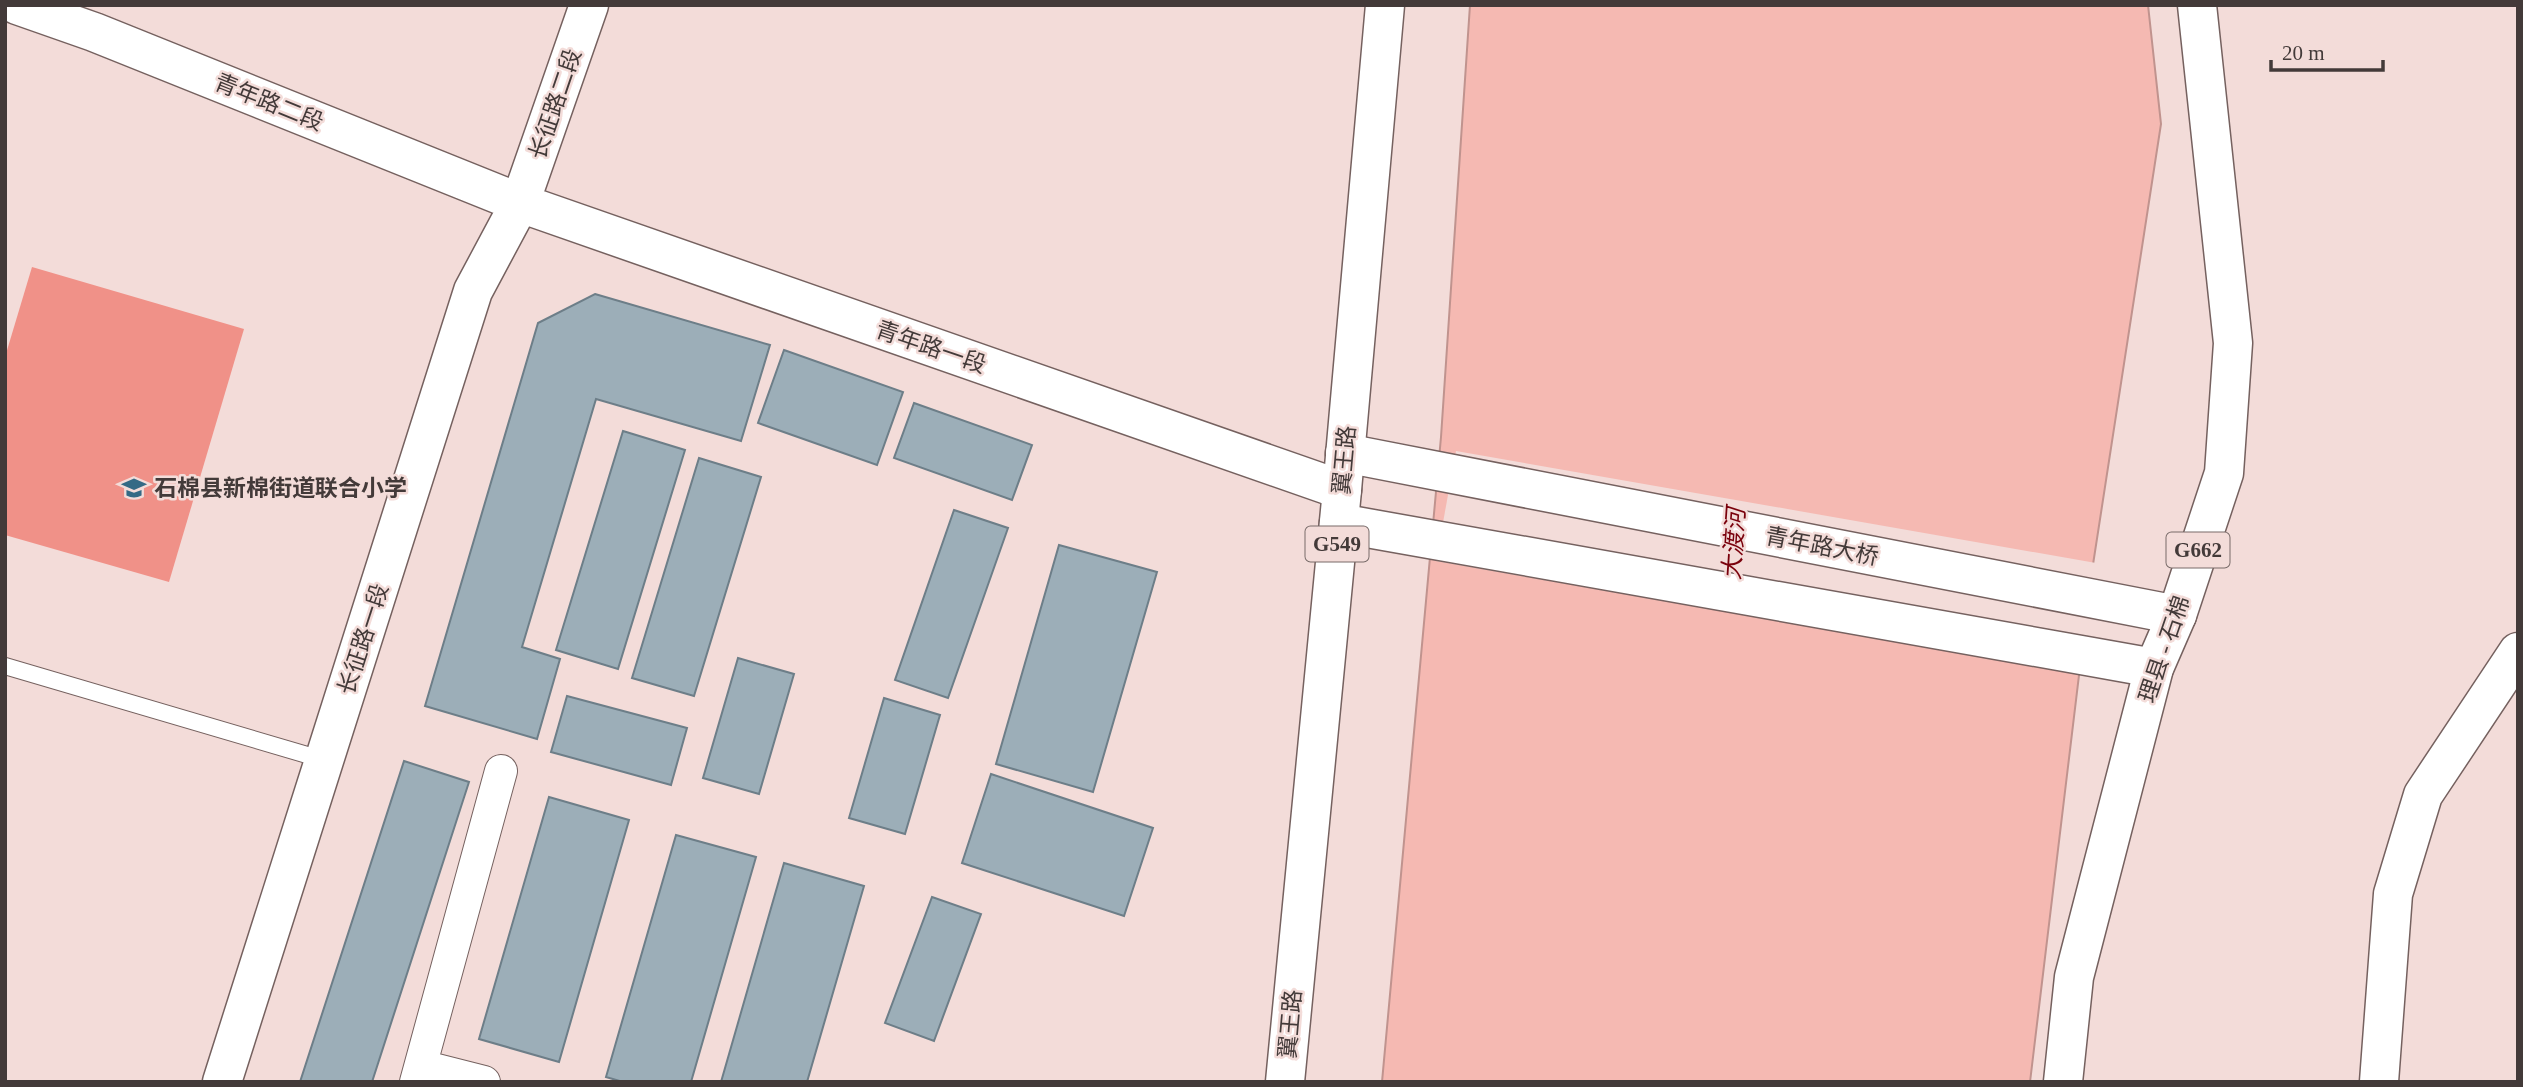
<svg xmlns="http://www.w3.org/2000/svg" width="2523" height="1087" font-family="'Times New Roman','Noto Sans SC',serif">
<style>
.green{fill:#f09188}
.water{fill:#f5b9b2;stroke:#c0938e;stroke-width:2}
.pier{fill:#f3dcd9}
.building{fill:#9caeb8;stroke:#6d7e88;stroke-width:2}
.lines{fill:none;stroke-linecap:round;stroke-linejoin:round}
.service-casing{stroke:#75615f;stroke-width:18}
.minor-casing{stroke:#75615f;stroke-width:34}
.tertiary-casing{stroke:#75615f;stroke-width:41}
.trunk-casing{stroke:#75615f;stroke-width:41}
.service{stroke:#fff;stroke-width:16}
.minor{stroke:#fff;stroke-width:32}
.tertiary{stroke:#fff;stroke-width:38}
.trunk{stroke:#fff;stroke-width:38}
.labels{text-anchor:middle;stroke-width:5;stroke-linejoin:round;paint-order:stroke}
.shield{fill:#f3dcd9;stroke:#786b69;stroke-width:2}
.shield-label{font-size:21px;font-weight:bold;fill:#433a39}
.street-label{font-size:23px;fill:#433a39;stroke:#f3dcd9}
.poi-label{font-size:23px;font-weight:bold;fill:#433a39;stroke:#f3dcd9;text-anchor:start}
.water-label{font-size:24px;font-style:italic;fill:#7a010c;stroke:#f3dcd9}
</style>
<rect width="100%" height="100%" fill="#f3dcd9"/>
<!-- green -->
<path class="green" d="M32 267 244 329 169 582 5 535V357Z"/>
<!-- water -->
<path class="water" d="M1470 5H2148L2161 124 2090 584 2030 1082H1382L1441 437Z"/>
<!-- pier -->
<path class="pier" d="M1456 451 2096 563 2082 674 1436 561Z"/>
<!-- building -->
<path class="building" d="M595 294 770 345 741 441 596 399 522 647 560 659 537 739 425 706 538 323Z
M784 350 903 392 877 465 758 423Z
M914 403 1032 445 1012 500 894 458Z
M623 431 685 450 618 669 556 650Z
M699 458 761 477 694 696 632 678Z
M954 510 1008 528 948 698 895 680Z
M1059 545 1157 572 1093 792 996 764Z
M738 658 794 674 759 794 703 778Z
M567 696 687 728 671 785 551 752Z
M884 698 940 715 905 834 849 818Z
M404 761 469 782 372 1082H300Z
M991 774 1153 828 1124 916 962 863Z
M549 797 629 820 559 1062 479 1039Z
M676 835 756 857 691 1082H623L606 1077Z
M784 863 864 886 807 1082H721Z
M932 897 981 914 934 1041 885 1023Z"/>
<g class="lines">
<!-- service casing -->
<g class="service-casing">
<path id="service" d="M5 666 324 760"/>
</g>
<!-- minor casing -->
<g class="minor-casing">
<path id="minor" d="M421 1066 484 1082
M416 1082 501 771"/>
</g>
<!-- tertiary casing -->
<g class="tertiary-casing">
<path id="tertiary" d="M17 5 94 32 520 203 1342 490
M1345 453 2177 615
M1339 523 2154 668
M222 1082 473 291 520 203 589 5
M2379 1082 2393 894 2423 795 2518 652"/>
</g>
<!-- trunk casing -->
<g class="trunk-casing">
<path id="trunk" d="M1285 1082 1342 490 1385 5
M2063 1082 2074 977 2154 668 2177 615 2224 473 2233 343 2197 5"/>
</g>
<!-- service -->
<use href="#service" class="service"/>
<!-- minor -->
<use href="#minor" class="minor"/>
<!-- tertiary -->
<use href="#tertiary" class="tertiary"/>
<!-- trunk -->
<use href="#trunk" class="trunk"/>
</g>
<!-- icons -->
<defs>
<g id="school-bare" transform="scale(1.89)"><path d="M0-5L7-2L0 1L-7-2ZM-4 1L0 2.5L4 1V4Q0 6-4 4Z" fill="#346a85" stroke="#f3dcd9" stroke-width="2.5" paint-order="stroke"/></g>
</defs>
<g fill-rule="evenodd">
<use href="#school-bare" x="134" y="488"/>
</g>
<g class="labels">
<!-- shield labels -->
<g class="shield">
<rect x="1305.5" y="526.5" width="63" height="35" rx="5"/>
<rect x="2166.5" y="532.5" width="63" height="35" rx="5"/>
</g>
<g class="shield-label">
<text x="1337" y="551">G549</text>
<text x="2198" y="557">G662</text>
</g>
<!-- street labels -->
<g class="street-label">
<text transform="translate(269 102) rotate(22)" y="8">青年路二段</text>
<text transform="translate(555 104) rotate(-71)" y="8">长征路二段</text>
<text transform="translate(931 347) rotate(19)" y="8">青年路一段</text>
<text transform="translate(1344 460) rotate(-85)" y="8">翼王路</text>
<text transform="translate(1822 546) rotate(11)" y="8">青年路大桥</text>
<text transform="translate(363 639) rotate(-72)" y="8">长征路一段</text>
<text transform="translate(2164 649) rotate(-71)" y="8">理县 - 石棉</text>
<text transform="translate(1290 1024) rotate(-85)" y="8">翼王路</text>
</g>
<!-- poi labels -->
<g class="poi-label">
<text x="154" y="496">石棉县新棉街道联合小学</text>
</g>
<!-- water labels -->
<g class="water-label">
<text transform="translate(1734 544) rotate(-86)" y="8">大渡河</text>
</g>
</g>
<!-- border -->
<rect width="2523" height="1087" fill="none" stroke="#433a39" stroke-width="14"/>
<!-- scale -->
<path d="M2271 60v10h112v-10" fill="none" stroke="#433a39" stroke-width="3.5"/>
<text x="2282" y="60" font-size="21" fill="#433a39" stroke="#f3dcd9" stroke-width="5" paint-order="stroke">20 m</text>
</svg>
